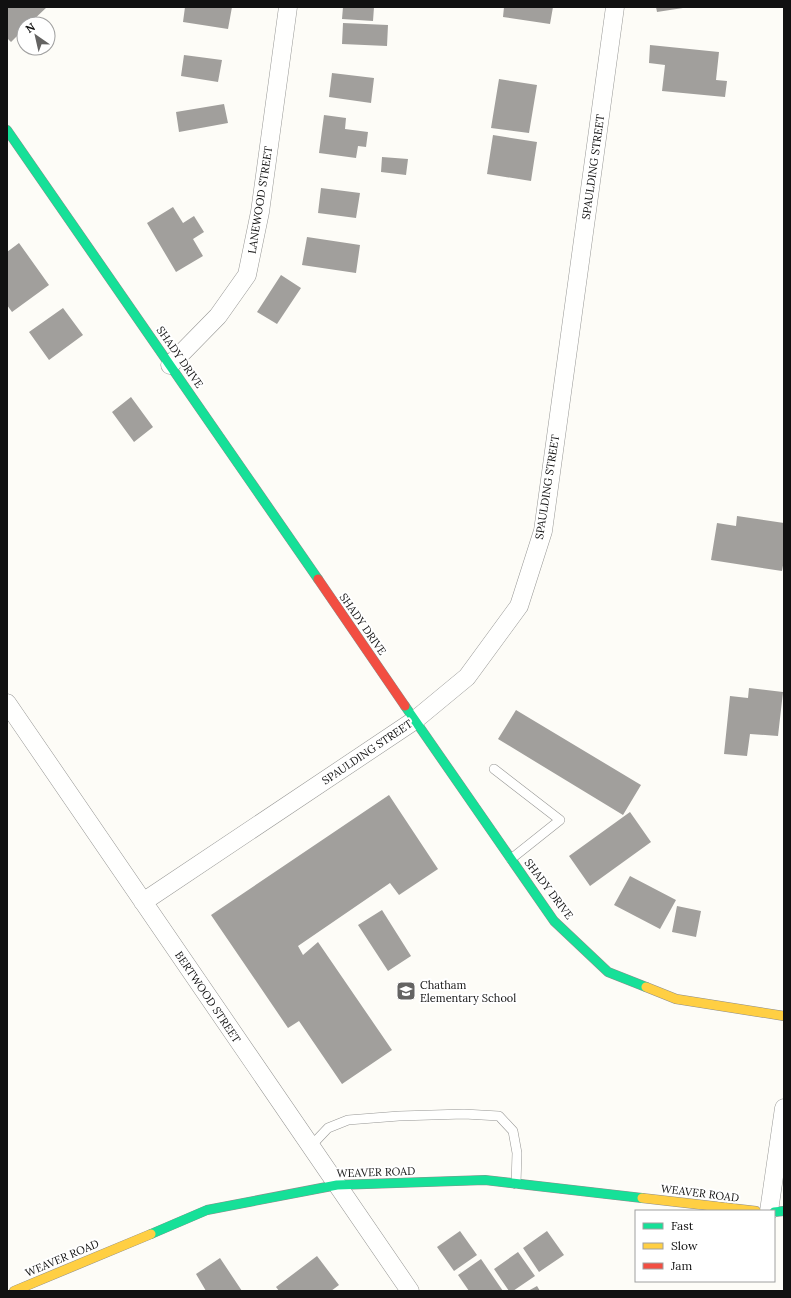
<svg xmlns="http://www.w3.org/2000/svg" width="791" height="1298" font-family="Lora,serif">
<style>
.building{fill:#a19f9c}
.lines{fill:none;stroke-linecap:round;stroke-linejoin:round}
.lane-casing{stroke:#979795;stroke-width:10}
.street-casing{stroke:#979795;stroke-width:19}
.fast-casing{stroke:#8e8d8b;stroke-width:10}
.slow-casing{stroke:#8e8d8b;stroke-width:10}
.jam-casing{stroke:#8e8d8b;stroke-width:10}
.lane{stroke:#fffffe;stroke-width:9}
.street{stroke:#fffffe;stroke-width:18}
.fast{stroke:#16e098;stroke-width:9}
.slow{stroke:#ffcf43;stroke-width:9}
.jam{stroke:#f24e42;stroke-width:9}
.labels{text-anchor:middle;stroke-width:4;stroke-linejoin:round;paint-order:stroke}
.street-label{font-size:11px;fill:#111;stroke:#fff}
.poi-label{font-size:11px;fill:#111;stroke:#fff;text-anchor:start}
</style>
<rect width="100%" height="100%" fill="#fdfcf7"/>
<!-- building -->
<path class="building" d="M7 7H47L29 24H24V29L11 42 7 38Z
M185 7H232L228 29 183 22Z
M343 7H374L373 21 342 19Z
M504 7H553L550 24 503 17Z
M656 7H683V8L657 12Z
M343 23 388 25 387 46 342 44Z
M650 45 719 52 716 80 727 81 725 97 662 91 665 65 649 63Z
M184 55 222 60 218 82 181 76Z
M332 73 374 78 371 103 329 97Z
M499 79 537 85 529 133 491 128Z
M224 104 228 123 179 132 176 112Z
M324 115 346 118 345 129 368 132 366 147 358 146 356 158 319 153Z
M493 135 537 142 531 181 487 174Z
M382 157 408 159 406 175 381 172Z
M321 188 360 193 356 218 318 213Z
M173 207 183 223 194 216 204 232 193 239 203 256 176 272 147 223Z
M307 237 360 245 356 273 302 265Z
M19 243 49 285 12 312 7 305V252Z
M281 275 301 288 277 324 257 312Z
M63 308 83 335 49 360 29 332Z
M131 397 153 427 134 442 112 412Z
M737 516 784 523V560L782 571 711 560 717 523 736 526Z
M749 688 783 692 778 736 750 734 747 756 724 754 730 696 748 698Z
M516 710 641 785 623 815 498 739Z
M389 795 438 869 399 895 390 883 298 946 303 955 318 942 392 1050 342 1084 299 1021 288 1028 211 915Z
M630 812 651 842 590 886 569 856Z
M630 876 676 900 660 929 614 905Z
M677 906 701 911 696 937 672 932Z
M382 910 411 956 388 971 358 925Z
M460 1231 477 1255 454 1271 437 1247Z
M547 1231 564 1255 539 1272 523 1248Z
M518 1252 535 1276 513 1291H509L494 1269Z
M317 1256 339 1285 331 1291H279L276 1287Z
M220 1258 242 1291H206L196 1274Z
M481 1259 503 1291H469L458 1275Z
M537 1286 540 1291H528Z"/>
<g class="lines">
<!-- lane casing -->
<g class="lane-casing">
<path id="lane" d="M494 769 560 820 511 859
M310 1147 328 1128 348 1120 399 1116 464 1114 499 1116 513 1131 517 1153 516 1184"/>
</g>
<!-- street casing -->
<g class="street-casing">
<path id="street" d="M170 365 218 316 247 275 260 212 288 7
M7 703 410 1291
M143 902 415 720 467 677 519 606 543 531 615 7
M769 1211 784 1108"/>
</g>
<!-- fast casing -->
<g class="fast-casing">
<path id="fast" d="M7 130 318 579
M405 706 554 921 608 972 646 987
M774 1212 784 1211
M151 1234 207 1210 337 1185 485 1180 642 1198"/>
</g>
<!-- slow casing -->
<g class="slow-casing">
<path id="slow" d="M646 987 676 999 784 1016
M642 1198 756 1211
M14 1291 151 1234"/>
</g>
<!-- jam casing -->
<g class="jam-casing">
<path id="jam" d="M318 579 405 706"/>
</g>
<!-- lane -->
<use href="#lane" class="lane"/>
<!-- street -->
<use href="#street" class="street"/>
<!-- fast -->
<use href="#fast" class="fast"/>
<!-- slow -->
<use href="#slow" class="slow"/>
<!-- jam -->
<use href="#jam" class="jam"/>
</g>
<!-- icons -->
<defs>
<g id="school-square" transform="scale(1)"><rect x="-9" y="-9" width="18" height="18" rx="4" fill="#646362" stroke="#fff"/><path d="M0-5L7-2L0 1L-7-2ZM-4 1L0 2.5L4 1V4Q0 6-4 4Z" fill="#fff"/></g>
</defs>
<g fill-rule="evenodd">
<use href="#school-square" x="406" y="991"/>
</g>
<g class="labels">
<!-- street labels -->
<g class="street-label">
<text transform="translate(593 167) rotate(-82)" y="4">SPAULDING STREET</text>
<text transform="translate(260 200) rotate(-81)" y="4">LANEWOOD STREET</text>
<text transform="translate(180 357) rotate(55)" y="4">SHADY DRIVE</text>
<text transform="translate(547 487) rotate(-81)" y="4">SPAULDING STREET</text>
<text transform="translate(363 624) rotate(55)" y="4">SHADY DRIVE</text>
<text transform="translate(367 752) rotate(-34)" y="4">SPAULDING STREET</text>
<text transform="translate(549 889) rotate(53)" y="4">SHADY DRIVE</text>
<text transform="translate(208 997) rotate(56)" y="4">BERTWOOD STREET</text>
<text transform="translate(376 1172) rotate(-2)" y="4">WEAVER ROAD</text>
<text transform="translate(700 1193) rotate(7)" y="4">WEAVER ROAD</text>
<text transform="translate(62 1258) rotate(-23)" y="4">WEAVER ROAD</text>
</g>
<!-- poi labels -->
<g class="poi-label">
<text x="420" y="989">Chatham<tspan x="420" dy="13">Elementary School</tspan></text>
</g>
</g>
<!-- border -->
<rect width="791" height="1298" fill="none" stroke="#111111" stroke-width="16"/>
<!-- legend -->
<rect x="635" y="1210" width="140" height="72" fill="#ffffff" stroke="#a0a0a0"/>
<rect x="643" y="1223" width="20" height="6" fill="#16e098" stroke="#a0a0a0"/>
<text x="671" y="1230" font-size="12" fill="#111111">Fast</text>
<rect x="643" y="1243" width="20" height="6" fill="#ffcf43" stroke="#a0a0a0"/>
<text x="671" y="1250" font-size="12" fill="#111111">Slow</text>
<rect x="643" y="1263" width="20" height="6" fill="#f24e42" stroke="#a0a0a0"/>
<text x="671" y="1270" font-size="12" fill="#111111">Jam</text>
<!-- north arrow -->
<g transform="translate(36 36) rotate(326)"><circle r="19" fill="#ffffff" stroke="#a0a0a0"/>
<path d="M0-3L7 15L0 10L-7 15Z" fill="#646362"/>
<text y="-6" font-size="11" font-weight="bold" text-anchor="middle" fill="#111111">N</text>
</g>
</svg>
